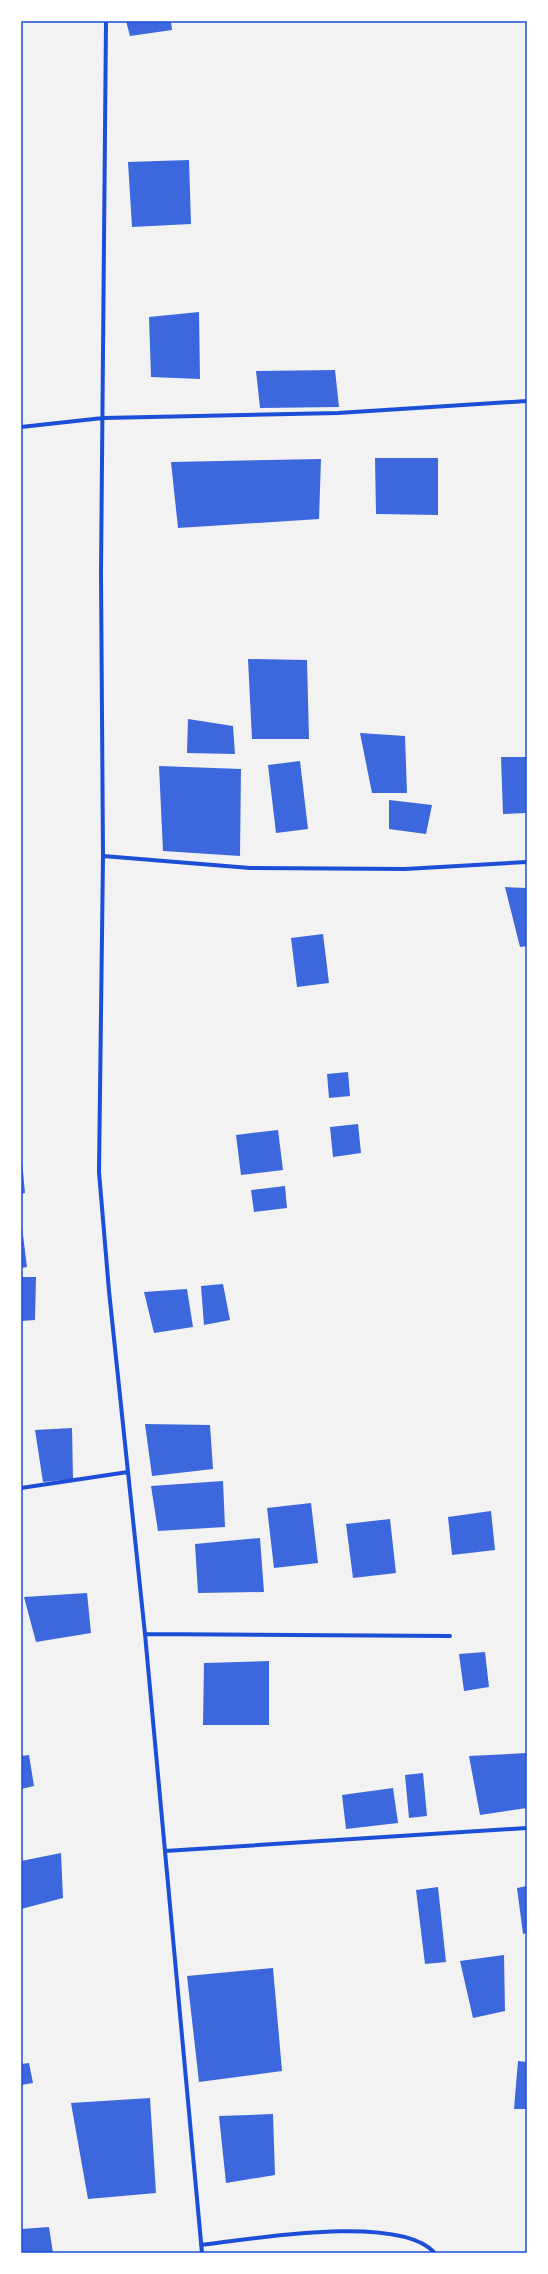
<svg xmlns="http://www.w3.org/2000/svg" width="548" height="2274" font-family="Lato,sans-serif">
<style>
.building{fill:#3d67dc}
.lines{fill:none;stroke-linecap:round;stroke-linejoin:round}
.minor{stroke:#1d4ed8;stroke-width:4}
.neatline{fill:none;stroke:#1d4ed8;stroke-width:1.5}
</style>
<rect width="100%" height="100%" fill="#f2f2f2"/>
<!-- building -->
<path class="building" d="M126 21H171L172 30 130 36Z
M189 160 191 224 132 227 128 162Z
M199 312 200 379 151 377 149 317Z
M335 370 339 407 260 408 256 371Z
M375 458H438V515L376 514Z
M321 459 319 519 178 528 171 462Z
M248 659 307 660 309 739H252Z
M188 719 233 726 235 754 187 753Z
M360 733 405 736 407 793H372Z
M501 757H527V813L503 814Z
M300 761 308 829 276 833 268 765Z
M159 766 241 769 240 856 163 851Z
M389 800 432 805 426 834 389 829Z
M505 887 527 888V946L520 947Z
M323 934 329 983 297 987 291 938Z
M348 1072 350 1096 329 1098 327 1074Z
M358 1124 361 1153 333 1157 330 1127Z
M278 1130 283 1170 241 1175 236 1135Z
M21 1150 25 1193 21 1194Z
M285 1186 287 1208 254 1212 251 1190Z
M21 1227H22L27 1267 21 1268Z
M21 1277H36L35 1320 21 1321Z
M223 1284 230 1320 204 1325 201 1286Z
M187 1289 193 1327 154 1333 144 1292Z
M145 1424 210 1425 213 1469 152 1476Z
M72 1428 73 1479 43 1482 35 1430Z
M223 1481 225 1527 158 1531 151 1486Z
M311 1503 318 1563 274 1568 267 1508Z
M491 1511 495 1550 452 1555 448 1517Z
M390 1519 396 1573 353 1578 346 1524Z
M260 1538 264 1592 198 1593 195 1544Z
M87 1593 91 1633 36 1642 24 1597Z
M485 1652 489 1687 464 1691 459 1654Z
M269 1661V1725H203L204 1663Z
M527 1753V1808L480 1815 469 1756Z
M29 1755 34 1786 21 1789V1756Z
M423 1773 427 1816 409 1818 405 1775Z
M393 1788 398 1823 346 1829 342 1795Z
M61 1853 63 1898 21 1909V1861Z
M527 1886V1933L523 1934 517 1888Z
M438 1887 446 1962 425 1964 416 1890Z
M504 1955 505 2011 473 2018 460 1961Z
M273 1968 282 2071 199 2082 187 1976Z
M518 2061 527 2062V2109H514Z
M29 2063 33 2083 21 2085V2064Z
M150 2098 156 2193 88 2199 71 2103Z
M273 2114 275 2175 226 2183 219 2116Z
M49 2227 53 2253H21V2229Z"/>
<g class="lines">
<!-- minor -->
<path class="minor" d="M106 21 101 573 103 856 99 1172 109 1291 145 1634 202 2253
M21 427 103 418 338 413 527 401
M103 856 250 868 405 869 527 862
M21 1488 128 1472
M145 1634 450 1636
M165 1851 527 1828
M201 2245C251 2239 400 2213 435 2253"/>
</g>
<!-- border -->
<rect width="548" height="2274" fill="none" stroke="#ffffff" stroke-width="44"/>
<rect x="22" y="22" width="504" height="2230" class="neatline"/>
</svg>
